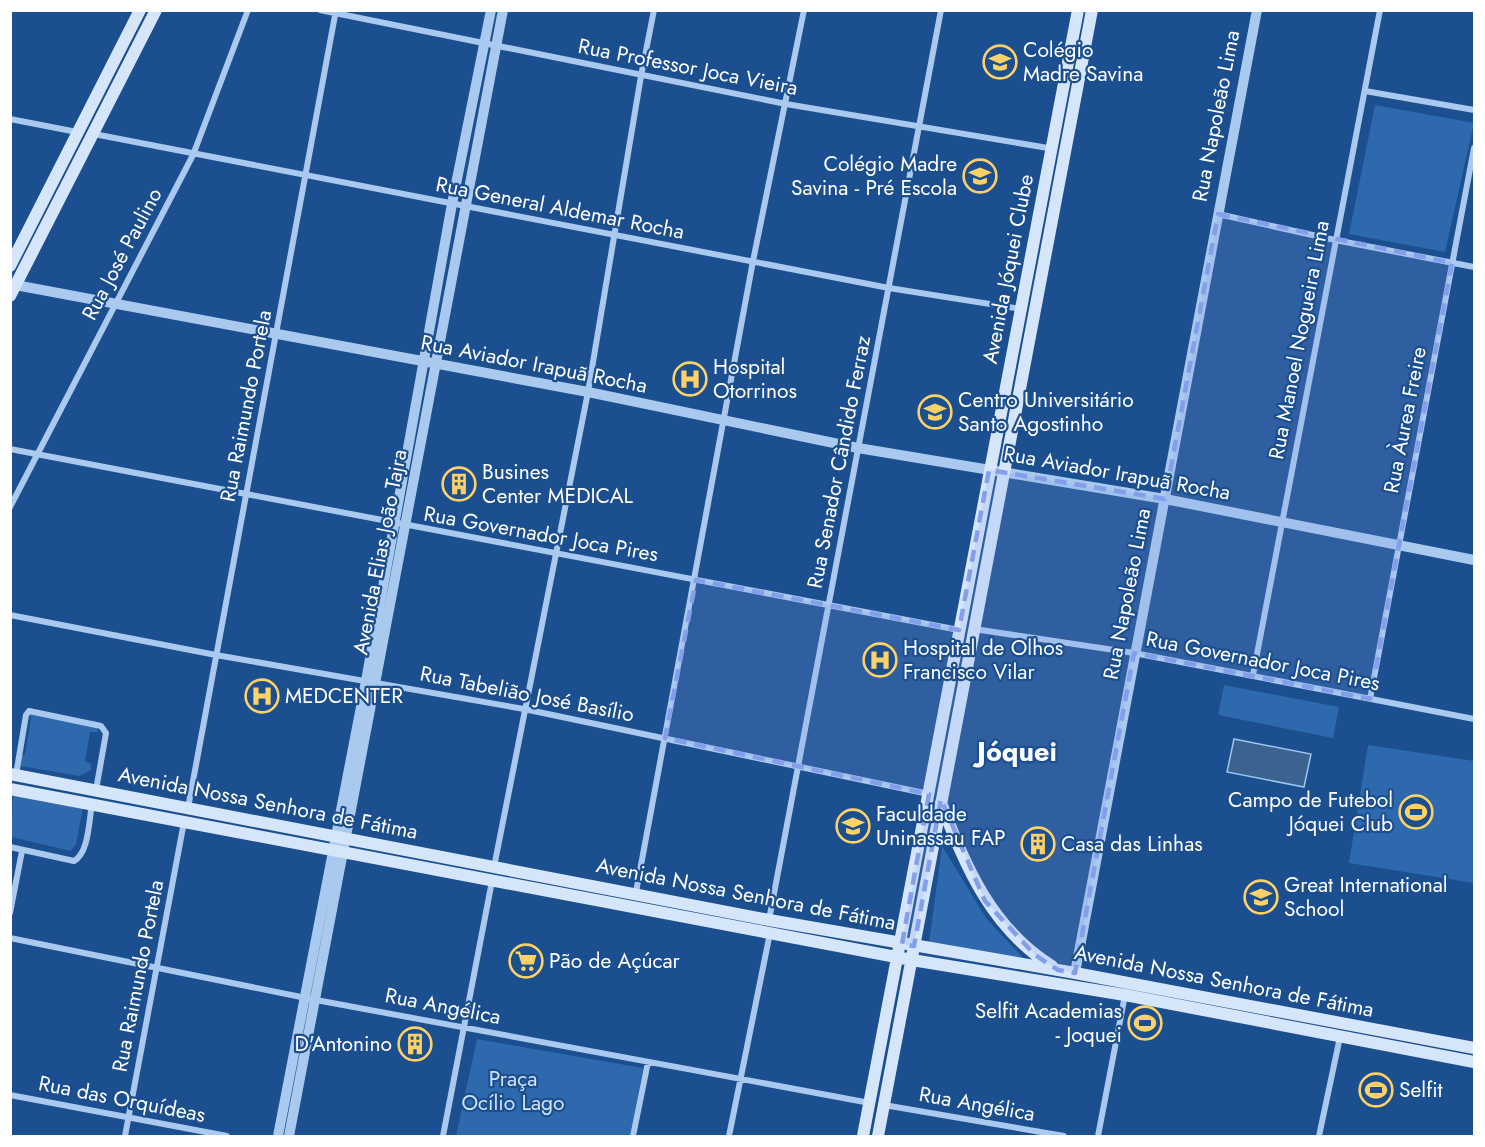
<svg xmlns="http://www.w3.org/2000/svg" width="1485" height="1147" viewBox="0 0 1485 1147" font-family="Jost,sans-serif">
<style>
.green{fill:#2e69ad}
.water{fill:#3c6290;stroke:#9cc4f0;stroke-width:1.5}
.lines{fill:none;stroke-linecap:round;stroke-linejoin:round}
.minor{stroke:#a9c9ee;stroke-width:6}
.tertiary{stroke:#a9c9ee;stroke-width:10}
.secondary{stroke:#d6e6fa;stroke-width:12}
.marked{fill:#839eea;fill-opacity:0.2;stroke:#839eea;stroke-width:4.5;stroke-dasharray:12 8;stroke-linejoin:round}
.labels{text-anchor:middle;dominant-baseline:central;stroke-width:4.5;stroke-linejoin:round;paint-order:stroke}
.poi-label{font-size:21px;fill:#fff;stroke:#1b4f8f;text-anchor:start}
.street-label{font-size:21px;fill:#fff;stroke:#1b4f8f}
.park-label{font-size:21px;fill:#cfe3fa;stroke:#1b4f8f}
.district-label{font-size:27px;font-weight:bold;fill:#fff;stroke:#1b4f8f}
</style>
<rect width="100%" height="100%" fill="#1b4f8f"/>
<path class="green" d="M1375,105L1474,123L1445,252L1349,234Z
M1224,685L1339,707L1333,738L1218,715Z
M38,709L42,717L86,724L95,720L98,732H90L85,761L91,764V770L79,776L21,766L19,755H25L31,718L29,714Z
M1368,745L1474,761V883L1349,863Z
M13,795L83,807L76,844L71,851L11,837Z
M942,846L986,918L1024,959L929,943Z
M477,1039L643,1068L630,1136H456Z"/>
<path class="water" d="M1234,739L1311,754L1304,787L1227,772Z"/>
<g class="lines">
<path class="minor" d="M320,10L786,104L1054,149
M1365,91L1474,110
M10,119L77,132
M94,134L889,288L1021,309
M1218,214L1335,240L1474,267
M10,449L959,630
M10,507L193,155L248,10
M10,615L216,655L524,709L929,794
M974,629L1134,653L1474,719
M1253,675L1380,10
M1370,699L1474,148
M16,775L26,715L29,711L101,726L106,733L96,790
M188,808L336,10
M10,847L74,861C89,853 89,820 92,804
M494,867L588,392L641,76L654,10
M636,892L753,261L804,10
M10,913L22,851
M769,920L941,10
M10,938L316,1000L870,1103
M10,1095L227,1136
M884,1105L1064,1136
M125,1136L184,822
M443,1136L492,881
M633,1136L648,1062
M729,1136L770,933
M1098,1136L1125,995
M1319,1136L1340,1037"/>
<path class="tertiary" d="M10,284L588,392L858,448L1165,499L1474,560
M1075,973L1257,10
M278,1136L366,681L452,204L491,10
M289,1136L503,10"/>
<path class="secondary" d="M10,266L140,10
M10,296L156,10
M10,774L769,920L1075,973L1474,1048
M10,789L912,960L1125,995L1474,1062
M941,803C966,867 991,928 1052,966
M863,1136L1078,10
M878,1136L1092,10"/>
</g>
<path class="marked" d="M1218,214L1452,263L1370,699L1134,653L1075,973L1058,970L1035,955L985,901L941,799L914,946L902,944L929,794L665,738L696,580L959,630L989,470L1165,499Z"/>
<defs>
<g id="school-ring" transform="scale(1.725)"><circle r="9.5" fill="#1b4f8f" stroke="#ffd166" stroke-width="1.5"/><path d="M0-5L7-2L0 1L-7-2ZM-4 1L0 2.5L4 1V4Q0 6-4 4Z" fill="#ffd166"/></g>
<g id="hospital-ring" transform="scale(1.725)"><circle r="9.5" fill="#1b4f8f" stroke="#ffd166" stroke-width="1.5"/><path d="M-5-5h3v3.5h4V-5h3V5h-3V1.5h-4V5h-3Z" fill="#ffd166"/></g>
<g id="university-ring" transform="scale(1.725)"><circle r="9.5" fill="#1b4f8f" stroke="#ffd166" stroke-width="1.5"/><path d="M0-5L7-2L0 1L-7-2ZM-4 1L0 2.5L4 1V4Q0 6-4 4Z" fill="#ffd166"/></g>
<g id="building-ring" transform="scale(1.725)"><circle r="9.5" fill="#1b4f8f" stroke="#ffd166" stroke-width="1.5"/><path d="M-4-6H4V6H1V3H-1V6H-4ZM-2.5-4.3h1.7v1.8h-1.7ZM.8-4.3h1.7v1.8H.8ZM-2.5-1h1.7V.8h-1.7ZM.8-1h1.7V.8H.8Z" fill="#ffd166"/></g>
<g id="stadium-ring" transform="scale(1.725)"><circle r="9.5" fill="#1b4f8f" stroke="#ffd166" stroke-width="1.5"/><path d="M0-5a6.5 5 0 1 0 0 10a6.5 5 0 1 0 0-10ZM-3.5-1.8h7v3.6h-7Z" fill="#ffd166"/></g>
<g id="supermarket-ring" transform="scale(1.725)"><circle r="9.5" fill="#1b4f8f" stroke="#ffd166" stroke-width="1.5"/><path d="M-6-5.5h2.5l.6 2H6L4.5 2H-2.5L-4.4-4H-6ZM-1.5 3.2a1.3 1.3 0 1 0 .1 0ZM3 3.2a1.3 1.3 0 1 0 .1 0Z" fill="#ffd166"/></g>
</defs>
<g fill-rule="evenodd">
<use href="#school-ring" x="1000" y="62"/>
<use href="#school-ring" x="980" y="176"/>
<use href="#hospital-ring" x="690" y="379"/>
<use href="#university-ring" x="935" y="412"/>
<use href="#building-ring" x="459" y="484"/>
<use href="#hospital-ring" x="880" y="660"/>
<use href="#hospital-ring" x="262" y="696"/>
<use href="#stadium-ring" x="1416" y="812"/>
<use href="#university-ring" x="853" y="826"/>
<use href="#building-ring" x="1038" y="844"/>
<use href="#school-ring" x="1261" y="897"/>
<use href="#supermarket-ring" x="526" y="961"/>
<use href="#stadium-ring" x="1145" y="1023"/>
<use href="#building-ring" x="415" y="1044"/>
<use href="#stadium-ring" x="1376" y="1090"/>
</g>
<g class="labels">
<g class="poi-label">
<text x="1023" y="50">Colégio<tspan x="1023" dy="24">Madre Savina</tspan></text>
<text x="957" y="164" text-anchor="end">Colégio Madre<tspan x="957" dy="24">Savina - Pré Escola</tspan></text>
<text x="713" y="367">Hospital<tspan x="713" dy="24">Otorrinos</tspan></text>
<text x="958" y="400">Centro Universitário<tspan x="958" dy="24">Santo Agostinho</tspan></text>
<text x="482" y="472">Busines<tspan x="482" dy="24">Center MEDICAL</tspan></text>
<text x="903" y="648">Hospital de Olhos<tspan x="903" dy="24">Francisco Vilar</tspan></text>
<text x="285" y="696">MEDCENTER</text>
<text x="1393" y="800" text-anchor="end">Campo de Futebol<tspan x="1393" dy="24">Jóquei Club</tspan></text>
<text x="876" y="814">Faculdade<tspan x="876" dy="24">Uninassau FAP</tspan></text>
<text x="1061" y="844">Casa das Linhas</text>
<text x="1284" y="885">Great International<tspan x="1284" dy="24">School</tspan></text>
<text x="549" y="961">Pão de Açúcar</text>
<text x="1122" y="1011" text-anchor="end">Selfit Academias<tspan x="1122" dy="24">- Joquei</tspan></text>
<text x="392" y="1044" text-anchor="end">D'Antonino</text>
<text x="1399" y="1090">Selfit</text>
</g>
<g class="street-label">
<text transform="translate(688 67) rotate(11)">Rua Professor Joca Vieira</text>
<text transform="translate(1216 116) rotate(-79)">Rua Napoleão Lima</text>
<text transform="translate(560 208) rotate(11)">Rua General Aldemar Rocha</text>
<text transform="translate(122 254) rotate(-62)">Rua José Paulino</text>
<text transform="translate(1008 269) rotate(-79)">Avenida Jóquei Clube</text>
<text transform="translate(1299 340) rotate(-79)">Rua Manoel Nogueira Lima</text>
<text transform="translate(534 364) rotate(11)">Rua Aviador Irapuã Rocha</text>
<text transform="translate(246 406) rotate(-79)">Rua Raimundo Portela</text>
<text transform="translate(1405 420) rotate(-79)">Rua Àurea Freire</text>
<text transform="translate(839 462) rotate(-79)">Rua Senador Cândido Ferraz</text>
<text transform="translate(1117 473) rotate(10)">Rua Aviador Irapuã Rocha</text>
<text transform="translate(541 534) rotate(10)">Rua Governador Joca Pires</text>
<text transform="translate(380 552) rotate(-79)">Avenida Elias João Tajra</text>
<text transform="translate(1127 594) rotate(-79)">Rua Napoleão Lima</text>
<text transform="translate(1263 661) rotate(11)">Rua Governador Joca Pires</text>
<text transform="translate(527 694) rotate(11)">Rua Tabelião José Basílio</text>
<text transform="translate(268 803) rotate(11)">Avenida Nossa Senhora de Fátima</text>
<text transform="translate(746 894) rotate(11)">Avenida Nossa Senhora de Fátima</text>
<text transform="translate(138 976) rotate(-79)">Rua Raimundo Portela</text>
<text transform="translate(1224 981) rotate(11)">Avenida Nossa Senhora de Fátima</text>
<text transform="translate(443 1006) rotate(11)">Rua Angélica</text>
<text transform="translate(122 1099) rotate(11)">Rua das Orquídeas</text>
<text transform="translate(977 1104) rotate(10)">Rua Angélica</text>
</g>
<g class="park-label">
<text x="513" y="1079">Praça<tspan x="513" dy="24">Ocílio Lago</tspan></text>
</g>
<g class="district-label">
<text x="1017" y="751">Jóquei</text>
</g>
</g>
<rect width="1485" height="1147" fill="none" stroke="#ffffff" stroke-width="24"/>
</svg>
